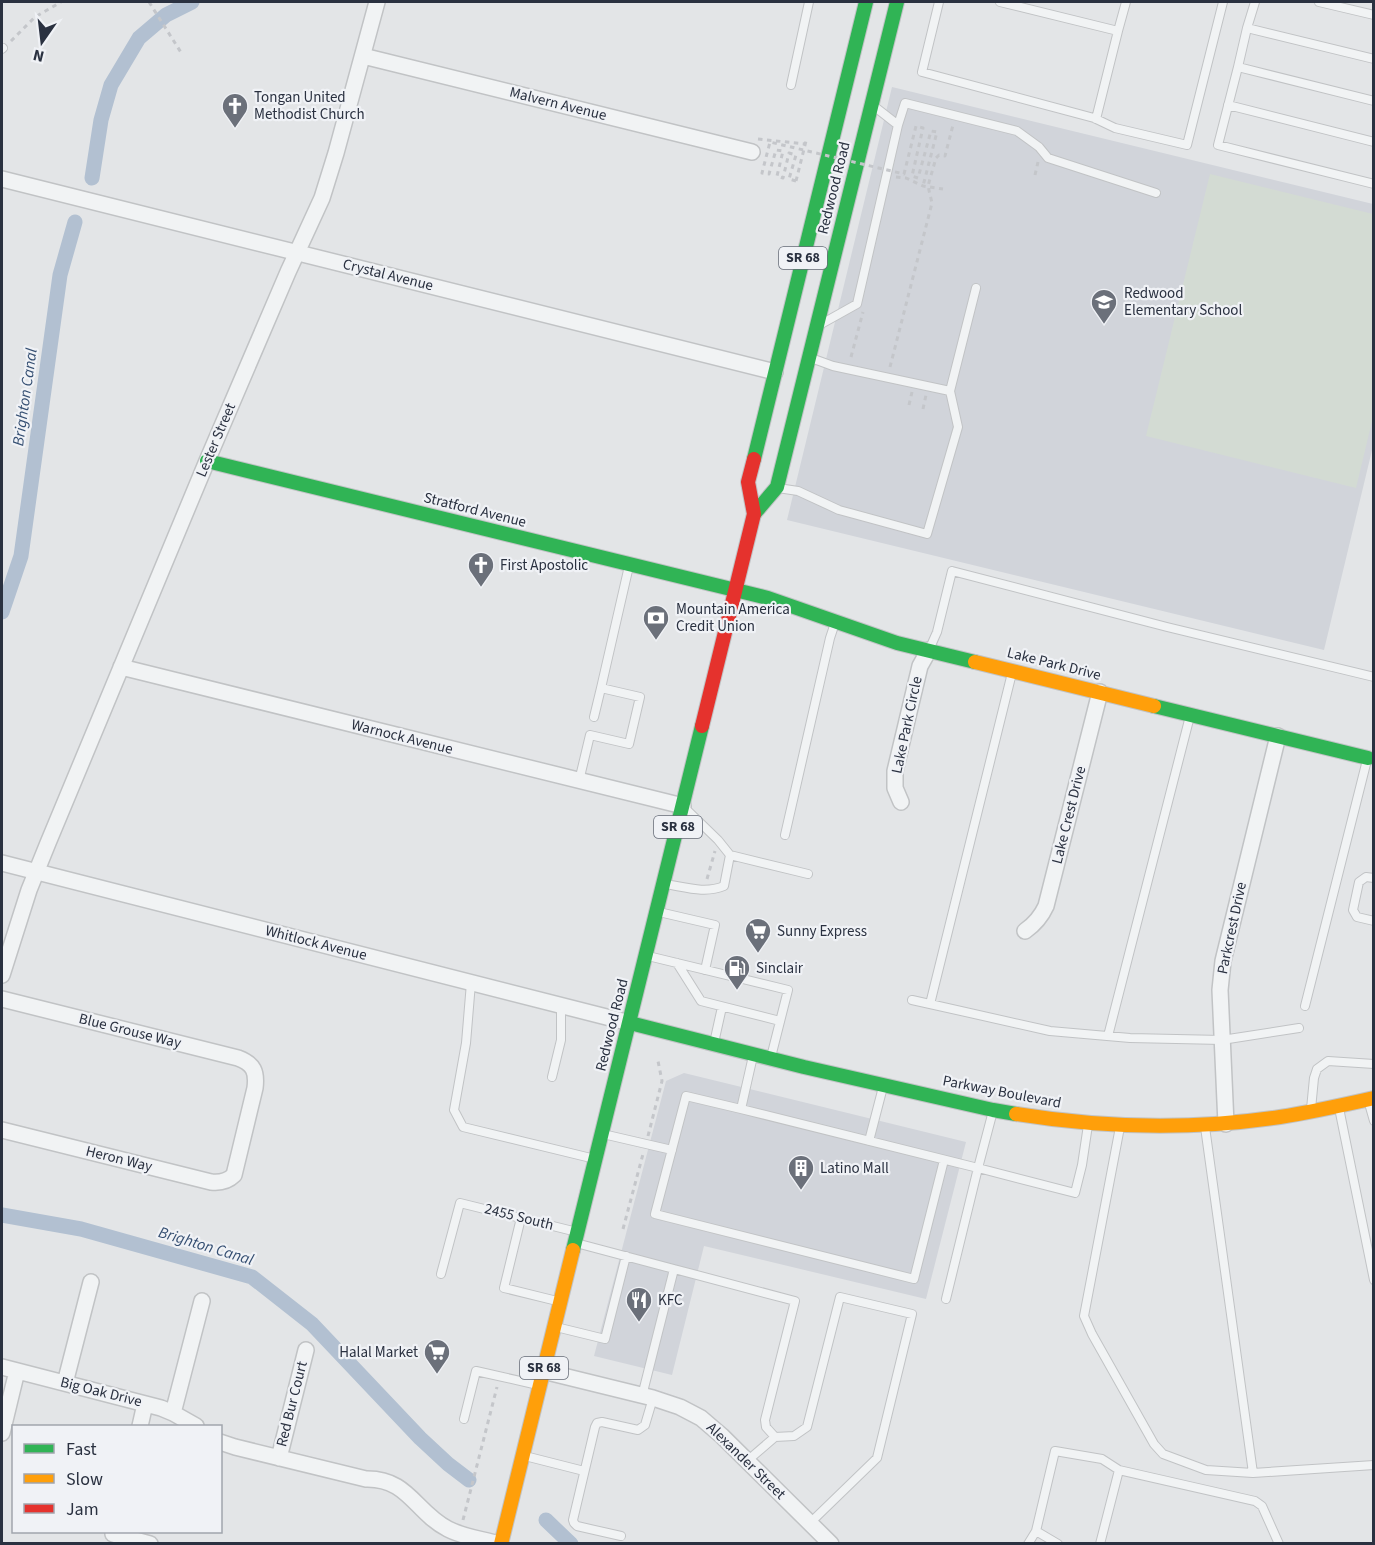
<svg xmlns="http://www.w3.org/2000/svg" width="1375" height="1545" viewBox="0 0 1375 1545" font-family="'Source Sans 3',sans-serif">
<style>
.built{fill:#d1d4da}
.pitch{fill:#d3dbd3}
.lines{fill:none;stroke-linecap:round;stroke-linejoin:round}
.canal{stroke:#b2c0d1;stroke-width:15}
.lane-casing{stroke:#c1c3c5;stroke-width:10}
.street-casing{stroke:#c1c3c5;stroke-width:18}
.fast-casing{stroke:#c1c3c5;stroke-width:16}
.slow-casing{stroke:#c1c3c5;stroke-width:16}
.jam-casing{stroke:#c1c3c5;stroke-width:16}
.path{stroke:#c4c6ca;stroke-width:3;stroke-dasharray:4.5 4.5;stroke-linecap:butt}
.lane{stroke:#f1f3f4;stroke-width:8}
.street{stroke:#f1f3f4;stroke-width:15}
.fast{stroke:#30b455;stroke-width:14}
.slow{stroke:#ff9f0a;stroke-width:14}
.jam{stroke:#e5322d;stroke-width:14}
.path-bridge{stroke:#c4c6ca;stroke-width:3;stroke-dasharray:4.5 4.5;stroke-linecap:butt}
.labels{text-anchor:middle;dominant-baseline:central;stroke-width:4.5;stroke-linejoin:round;paint-order:stroke}
.shield{fill:#f0f2f6;stroke:#656b77;stroke-width:1.5}
.shield-label{font-size:14px;font-weight:bold;fill:#2a3140}
.poi-label{font-size:15px;fill:#2a3140;stroke:#f0f2f6;text-anchor:start}
.street-label{font-size:15px;fill:#2a3140;stroke:#f0f2f6}
.water-label{font-size:16px;font-style:italic;fill:#354f72;stroke:#f0f2f6}
</style>
<rect width="100%" height="100%" fill="#e3e5e7"/>
<path class="built" d="M892,87L1373,204V446L1324,650L787,520Z
M684,1073L966,1142L926,1299L704,1246L672,1375L594,1356L666,1081Z"/>
<path class="pitch" d="M1210,174L1373,214V417L1356,488L1146,436Z"/>
<g class="lines">
<path class="canal" d="M92,178L101,120L111,85L139,38L166,15L192,2
M2,612L21,556L60,275L75,222
M2,1215L81,1229L252,1277L312,1324L420,1438L448,1464L469,1480
M546,1520L571,1544"/>
<g class="lane-casing">
<path id="lane" d="M939,2L922,72L1094,118L1115,128L1187,145L1223,2
M1000,2L1118,31L1126,2
M1255,2L1247,28L1374,59
M1319,2L1374,15
M1247,28L1238,67L1374,101
M2,49L3,48
M1238,67L1218,145L1374,184
M791,85L809,2
M1228,105L1374,142
M1096,119L1118,31
M898,125L905,103L1017,131L1039,147L1048,158L1156,193
M823,323L857,304L898,125L875,107
M950,391L976,288
M778,488L798,491L839,510L927,534L958,427L950,391L833,366L811,358
M929,650L937,632L952,571L1167,627L1374,677
M594,717L601,688
M579,781L590,735L629,744L640,697L601,688L629,566
M785,835L830,638L835,623
M730,855L808,874
M1374,878L1366,877L1359,882L1353,910L1357,917L1374,921
M665,884C685,887 705,894 724,886L730,855L718,840L686,809
M659,912L715,925L705,970
M648,956L788,990L771,1057
M677,963L701,1001L780,1021
M471,983L466,1043L454,1110L463,1127L595,1159
M912,1000L1050,1031L1130,1038L1222,1040L1299,1028
M930,1004L1012,673
M1305,1006L1367,760
M1108,1036L1190,716
M714,1043L722,1007
M753,1056L741,1109L978,1168L993,1111
M552,1077L561,1040V1005
M1368,1100L1374,1121
M1339,1108L1374,1280
M741,1109L686,1096L655,1214L914,1279L944,1160
M1311,1109L1314,1078L1317,1069L1328,1061L1374,1064
M1120,1127L1084,1316L1092,1334L1154,1444L1163,1454L1206,1470L1253,1473L1374,1465
M1205,1127L1253,1473
M603,1134L672,1150
M869,1141L883,1087
M521,1218L504,1288L557,1301
M576,1243L674,1269L642,1396
M674,1269L795,1301L765,1420L766,1427L775,1437
M441,1274L460,1203L577,1232
M946,1299L978,1168L1075,1193L1082,1165L1088,1125
M556,1327L605,1339L626,1256
M464,1419L476,1371L538,1385
M525,1456L584,1471
M747,1461L775,1437L794,1436L807,1427L840,1297L912,1314L877,1458L810,1523
M1036,1531L1058,1544
M621,1536L577,1526L574,1523L573,1520L595,1427L597,1423L602,1422L638,1430L645,1425L653,1398
M1028,1544L1036,1531L1055,1451L1102,1459L1119,1470
M1100,1544L1119,1470L1255,1501L1262,1506L1279,1544"/>
</g>
<g class="street-casing">
<path id="street" d="M363,56L752,152
M2,179L775,372
M121,667L683,806
M901,802L895,788V771L920,666L929,650
M2,863L630,1023
M1025,931C1035,924 1041,917 1046,906L1100,692
M2,975L29,890L48,843L207,461L288,272L322,198L336,153L377,2
M2,999L238,1058C254,1064 257,1072 255,1088L234,1175C228,1181 220,1183 211,1182L2,1130
M1226,1124L1220,990L1223,961L1278,736
M2,1367L161,1408L173,1413L196,1426
M543,1371L653,1398L680,1407L701,1418L722,1436L831,1544
M65,1383L91,1282
M173,1413L202,1301
M140,1426L145,1404
M2,1433L17,1371
M220,1442L235,1447L366,1479C408,1478 415,1512 448,1529C463,1537 482,1539 499,1544
M279,1458L306,1350
M113,1534L150,1544"/>
</g>
<g class="fast-casing">
<path id="fast" d="M754,459L866,2
M207,461L768,598L897,643L975,662
M754,514L777,487L897,2
M1154,706L1368,758
M630,1023L804,1067L993,1110L1016,1114
M573,1250L702,726"/>
</g>
<g class="slow-casing">
<path id="slow" d="M975,662L1154,706
M1016,1114C1103,1128 1193,1130 1280,1117C1312,1112 1343,1105 1374,1098
M501,1544L573,1250"/>
</g>
<g class="jam-casing">
<path id="jam" d="M702,726L754,514L748,482L754,459"/>
</g>
<path class="path" d="M149,2L182,54
M11,41L35,17L61,2
M758,139L805,144
M1035,175L1038,162
M896,177L906,178L923,186L943,189
M796,181L806,141
M851,357L863,312
M890,367L932,203L928,186L936,158L939,155L945,156L953,125
M909,405L912,392
M923,409L926,395
M707,879L715,851
M648,1136L662,1081L658,1061L656,1059
M623,1229L643,1154
M463,1520L497,1387"/>
<use href="#lane" class="lane"/>
<use href="#street" class="street"/>
<use href="#fast" class="fast"/>
<use href="#slow" class="slow"/>
<use href="#jam" class="jam"/>
<path class="path-bridge" d="M796,181L789,179L796,155L789,153L783,178L777,176L783,151L776,150L769,174L762,173L770,142L904,174L916,126L923,128L912,176L918,178L931,131L937,132L923,186"/>
</g>
<defs>
<g id="church-pin" transform="scale(1.35)"><path d="M0 17L-7.5 6A9.5 9.5 0 1 1 7.5 6Z" fill="#6b707a" stroke="#f0f2f6"/><path d="M-1.2-6h2.4v3.5h3.3v2.4h-3.3V6h-2.4V-.1h-3.3v-2.4h3.3Z" fill="#fff"/></g>
<g id="school-pin" transform="scale(1.35)"><path d="M0 17L-7.5 6A9.5 9.5 0 1 1 7.5 6Z" fill="#6b707a" stroke="#f0f2f6"/><path d="M0-5L7-2L0 1L-7-2ZM-4 1L0 2.5L4 1V4Q0 6-4 4Z" fill="#fff"/></g>
<g id="bank-pin" transform="scale(1.35)"><path d="M0 17L-7.5 6A9.5 9.5 0 1 1 7.5 6Z" fill="#6b707a" stroke="#f0f2f6"/><path d="M-6-4H6V4H-6ZM0-2.3a2.3 2.3 0 1 0 0 4.6a2.3 2.3 0 1 0 0-4.6Z" fill="#fff"/></g>
<g id="supermarket-pin" transform="scale(1.35)"><path d="M0 17L-7.5 6A9.5 9.5 0 1 1 7.5 6Z" fill="#6b707a" stroke="#f0f2f6"/><path d="M-6-5.5h2.5l.6 2H6L4.5 2H-2.5L-4.4-4H-6ZM-1.5 3.2a1.3 1.3 0 1 0 .1 0ZM3 3.2a1.3 1.3 0 1 0 .1 0Z" fill="#fff"/></g>
<g id="fuel-pin" transform="scale(1.35)"><path d="M0 17L-7.5 6A9.5 9.5 0 1 1 7.5 6Z" fill="#6b707a" stroke="#f0f2f6"/><path d="M-5.5-6h7V0h2V4h1.3V-2.5L3-4.5l.8-.8L6-3V5H2.5V1h-1V6h-7ZM-4.2-4.7v3.2H.2V-4.7Z" fill="#fff"/></g>
<g id="building-pin" transform="scale(1.35)"><path d="M0 17L-7.5 6A9.5 9.5 0 1 1 7.5 6Z" fill="#6b707a" stroke="#f0f2f6"/><path d="M-4-6H4V6H1V3H-1V6H-4ZM-2.5-4.3h1.7v1.8h-1.7ZM.8-4.3h1.7v1.8H.8ZM-2.5-1h1.7V.8h-1.7ZM.8-1h1.7V.8H.8Z" fill="#fff"/></g>
<g id="restaurant-pin" transform="scale(1.35)"><path d="M0 17L-7.5 6A9.5 9.5 0 1 1 7.5 6Z" fill="#6b707a" stroke="#f0f2f6"/><path d="M-5-6h1v4h1v-4h1v4h1v-4h1v5L-1.5 .5V6h-2V.5L-5-1ZM5-6V6H3V1.5H1.5Q1.5-4 5-6Z" fill="#fff"/></g>
</defs>
<g fill-rule="evenodd">
<use href="#church-pin" x="235" y="106"/>
<use href="#school-pin" x="1104" y="302"/>
<use href="#church-pin" x="481" y="565"/>
<use href="#bank-pin" x="656" y="618"/>
<use href="#supermarket-pin" x="758" y="931"/>
<use href="#fuel-pin" x="737" y="968"/>
<use href="#building-pin" x="801" y="1168"/>
<use href="#restaurant-pin" x="639" y="1300"/>
<use href="#supermarket-pin" x="437" y="1352"/>
</g>
<g class="labels">
<g class="shield">
<rect x="779" y="247" width="48" height="22" rx="4.5"/>
<rect x="654" y="816" width="48" height="22" rx="4.5"/>
<rect x="520" y="1357" width="48" height="22" rx="4.5"/>
</g>
<g class="shield-label">
<text x="803" y="258">SR 68</text>
<text x="678" y="827">SR 68</text>
<text x="544" y="1368">SR 68</text>
</g>
<g class="poi-label">
<text x="254" y="97">Tongan United<tspan x="254" dy="17">Methodist Church</tspan></text>
<text x="1124" y="293">Redwood<tspan x="1124" dy="17">Elementary School</tspan></text>
<text x="500" y="565">First Apostolic</text>
<text x="676" y="609">Mountain America<tspan x="676" dy="17">Credit Union</tspan></text>
<text x="777" y="931">Sunny Express</text>
<text x="756" y="968">Sinclair</text>
<text x="820" y="1168">Latino Mall</text>
<text x="658" y="1300">KFC</text>
<text x="418" y="1352" text-anchor="end">Halal Market</text>
</g>
<g class="street-label">
<text transform="translate(558 104) rotate(14)">Malvern Avenue</text>
<text transform="translate(834 188) rotate(-76)">Redwood Road</text>
<text transform="translate(388 275) rotate(14)">Crystal Avenue</text>
<text transform="translate(216 440) rotate(-67)">Lester Street</text>
<text transform="translate(475 510) rotate(14)">Stratford Avenue</text>
<text transform="translate(1054 664) rotate(14)">Lake Park Drive</text>
<text transform="translate(907 725) rotate(-78)">Lake Park Circle</text>
<text transform="translate(402 737) rotate(14)">Warnock Avenue</text>
<text transform="translate(1069 815) rotate(-76)">Lake Crest Drive</text>
<text transform="translate(1232 928) rotate(-78)">Parkcrest Drive</text>
<text transform="translate(316 943) rotate(14)">Whitlock Avenue</text>
<text transform="translate(612 1025) rotate(-76)">Redwood Road</text>
<text transform="translate(130 1031) rotate(14)">Blue Grouse Way</text>
<text transform="translate(1002 1092) rotate(11)">Parkway Boulevard</text>
<text transform="translate(119 1159) rotate(14)">Heron Way</text>
<text transform="translate(519 1217) rotate(14)">2455 South</text>
<text transform="translate(101 1392) rotate(14)">Big Oak Drive</text>
<text transform="translate(292 1404) rotate(-76)">Red Bur Court</text>
<text transform="translate(746 1461) rotate(44)">Alexander Street</text>
</g>
<g class="water-label">
<text transform="translate(25 397) rotate(-82)">Brighton Canal</text>
<text transform="translate(206 1246) rotate(17)">Brighton Canal</text>
</g>
</g>
<rect width="1375" height="1545" fill="none" stroke="#2a3140" stroke-width="6"/>
<rect x="12" y="1425" width="210" height="108" fill="#f0f2f6" stroke="#a1a5ad" stroke-width="1.5"/>
<rect x="24" y="1444" width="30" height="9" fill="#30b455" stroke="#a1a5ad" stroke-width="1.5"/>
<text x="66" y="1455" font-size="18" fill="#2a3140">Fast</text>
<rect x="24" y="1474" width="30" height="9" fill="#ff9f0a" stroke="#a1a5ad" stroke-width="1.5"/>
<text x="66" y="1485" font-size="18" fill="#2a3140">Slow</text>
<rect x="24" y="1504" width="30" height="9" fill="#e5322d" stroke="#a1a5ad" stroke-width="1.5"/>
<text x="66" y="1515" font-size="18" fill="#2a3140">Jam</text>
<g transform="translate(42 42) rotate(194)" stroke="#f0f2f6" stroke-width="4.5" paint-order="stroke">
<path d="M0-4.5L10 22L0 15L-10 22Z" fill="#2a3140"/>
<text y="-9" font-size="16" font-weight="bold" text-anchor="middle" fill="#2a3140">N</text>
</g>
</svg>
